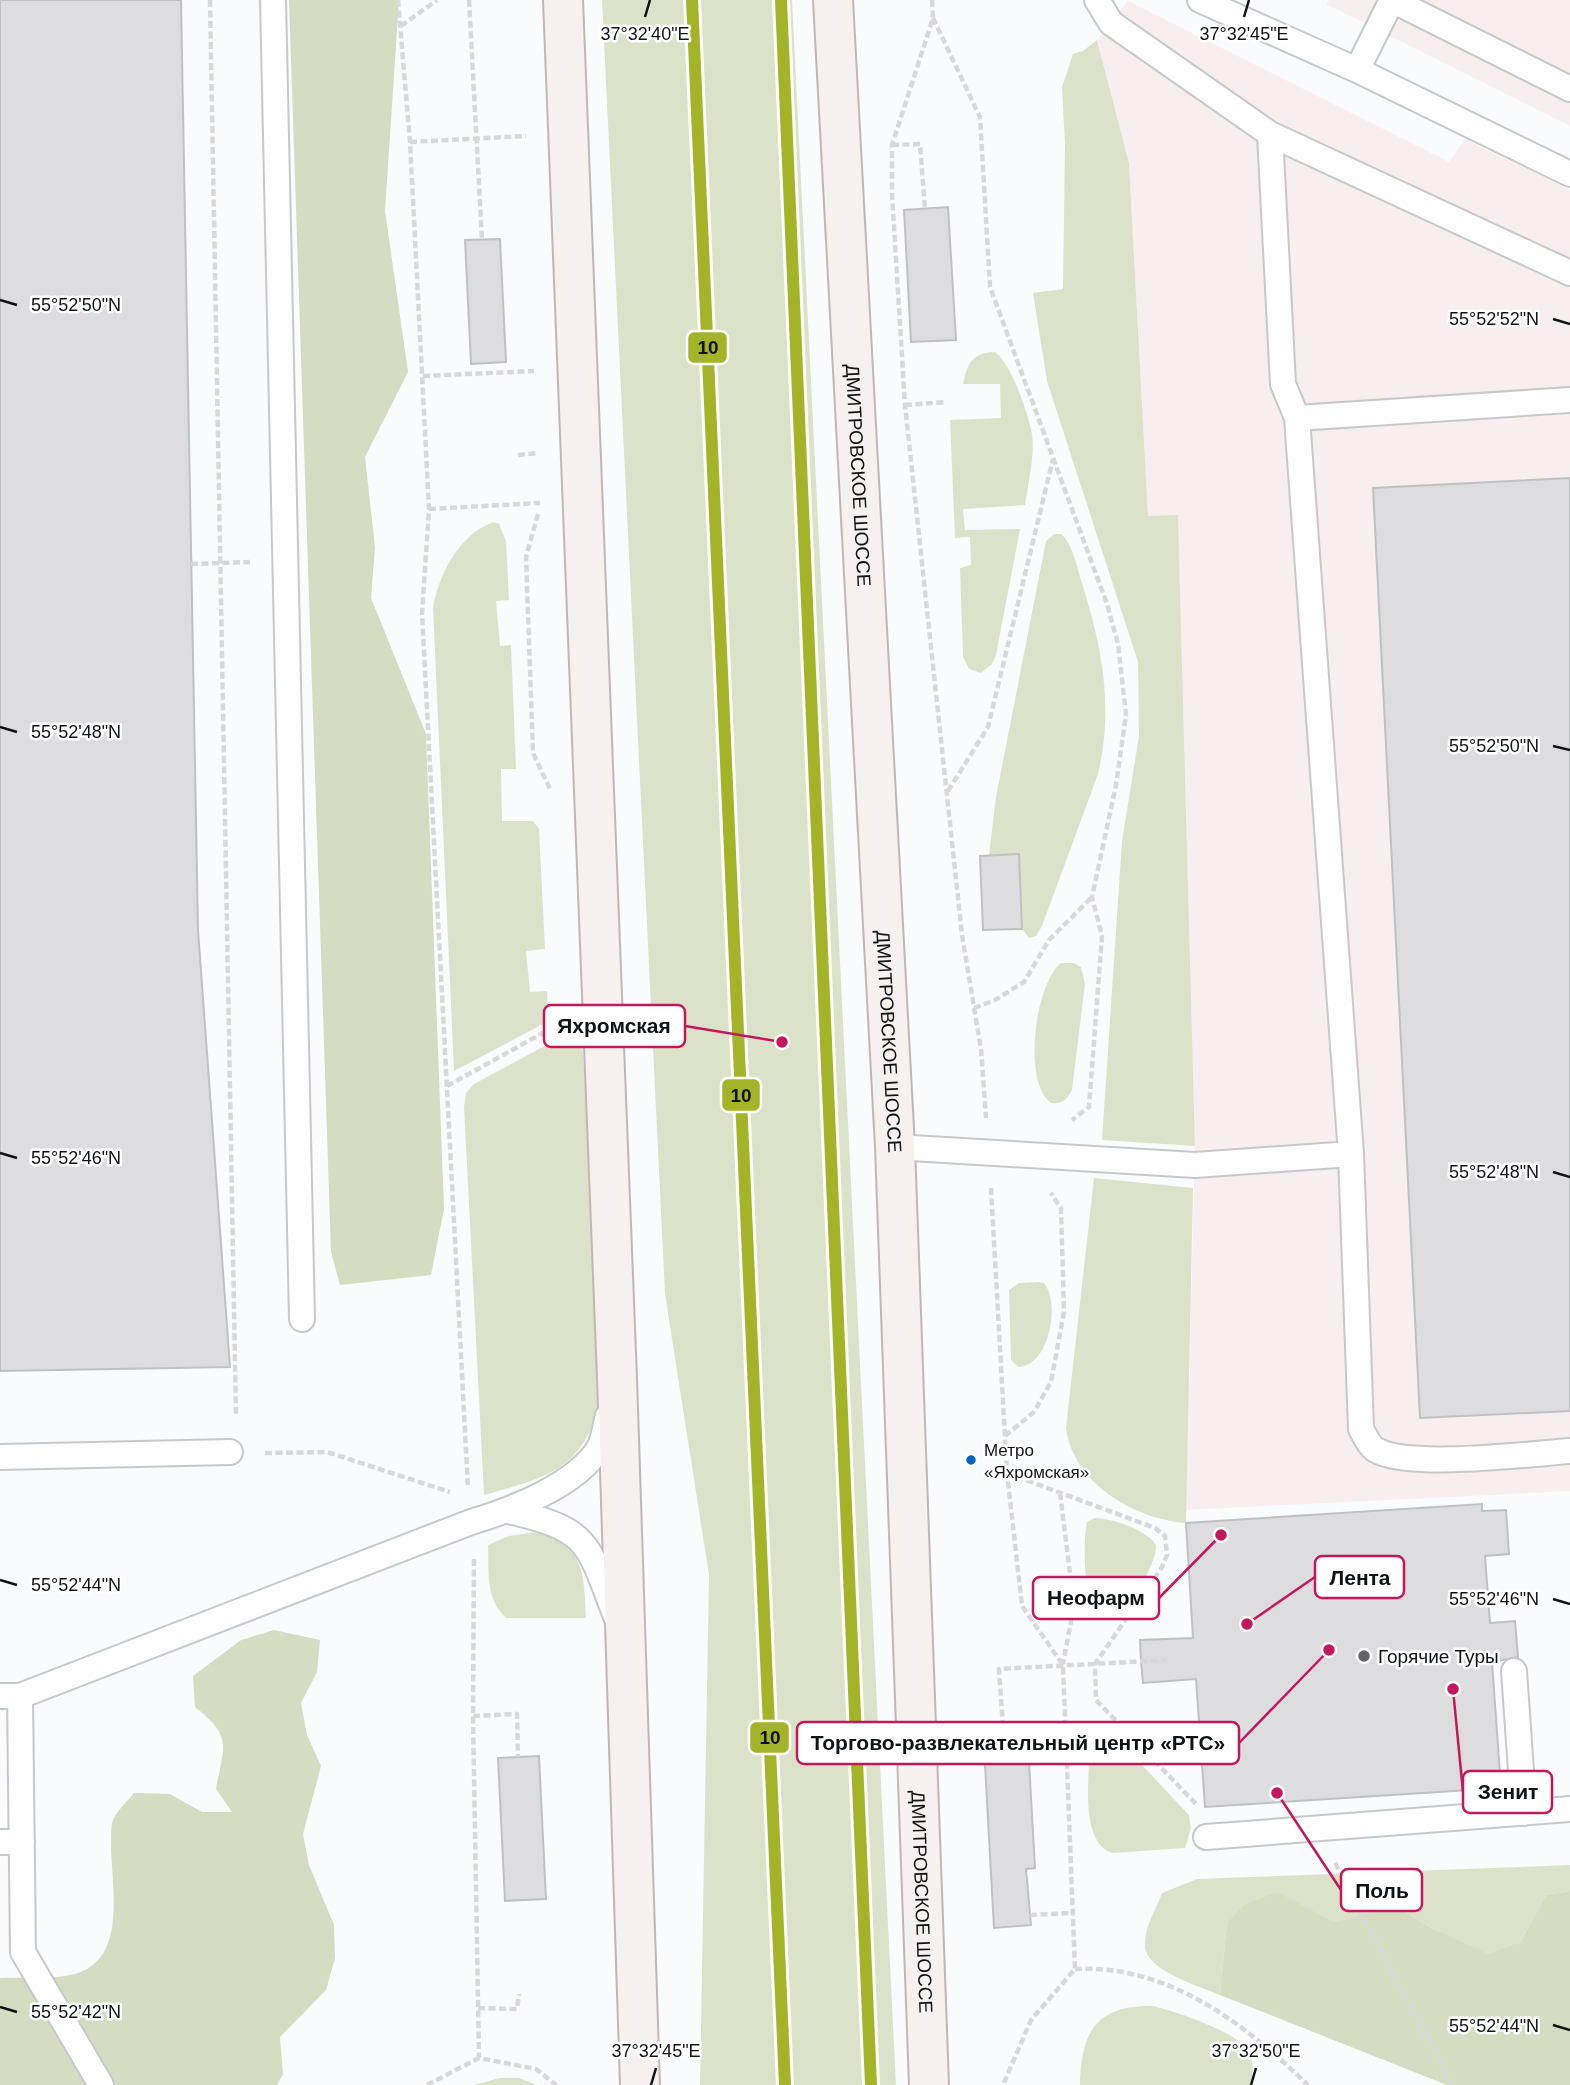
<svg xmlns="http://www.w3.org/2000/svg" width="1570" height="2085" viewBox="0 0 1570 2085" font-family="Helvetica,sans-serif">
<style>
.commercial{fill:#f7eef0}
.green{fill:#dce2ca}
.forest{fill:#d5dcc2}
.building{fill:#dddddf;stroke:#bfc0c2;stroke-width:2}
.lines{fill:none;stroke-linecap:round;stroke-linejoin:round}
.lane-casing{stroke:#c6c8ca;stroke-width:28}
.primary-casing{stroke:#bfb7b4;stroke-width:42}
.path{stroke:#d8d8d8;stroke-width:4.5;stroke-dasharray:7 3.5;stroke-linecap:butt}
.lane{stroke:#fefeff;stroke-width:24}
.primary{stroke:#f6f0ee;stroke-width:38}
.metro-1-casing{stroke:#fff;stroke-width:18}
.metro-1{stroke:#a4b428;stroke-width:12}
.ticks{fill:none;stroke:#101214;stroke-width:2.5}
.bus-dot{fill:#0065bd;stroke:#fff;stroke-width:2.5}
.poi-dot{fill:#626466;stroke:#fff;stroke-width:2.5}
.labels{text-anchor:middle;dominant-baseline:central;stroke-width:5;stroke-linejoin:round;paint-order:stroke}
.bus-label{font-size:17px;fill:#101214;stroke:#fff;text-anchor:start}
.street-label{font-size:19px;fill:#101214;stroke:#fff}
.poi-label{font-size:19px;fill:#101214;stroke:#fff;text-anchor:start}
.ticks-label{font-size:18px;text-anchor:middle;fill:#101214;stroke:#fff;stroke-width:5;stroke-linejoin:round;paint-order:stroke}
.leader{fill:none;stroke:#c2185b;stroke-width:2.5}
.callout-dot{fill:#c2185b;stroke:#fff;stroke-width:2.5}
.callout{fill:#fff;stroke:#c2185b;stroke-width:2.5}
.callout-label{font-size:21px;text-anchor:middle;font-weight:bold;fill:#101214}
.line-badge{stroke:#fff;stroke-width:2.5}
.pale-badge-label{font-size:19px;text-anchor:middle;font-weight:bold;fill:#111}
</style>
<rect width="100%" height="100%" fill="#fafbfd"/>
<path class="commercial" d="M1329,0H1570V126L1326,4Z
M1128,1L1449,162L1465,139L1570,190V1491L1186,1510L1195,1146L1178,515L1148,516L1129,163L1097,40Z"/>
<path class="green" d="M602,0H792L896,2085H700L709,1575L665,1294Z
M1097,40L1129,163L1148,516L1178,515L1195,1146L1102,1140L1122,841L1139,736L1138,662L1047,381L1033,293L1063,289L1065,144L1062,87L1073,54L1083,51Z
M994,352C1010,359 1029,416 1032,434C1035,456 1028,483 1025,505L963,509L965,530L1020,529L996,655L992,664L981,673L969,669L963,657L960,568L971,565L970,537L955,538L950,420L1001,418L1000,384H963C967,364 972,353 994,352Z
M493,522L499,524L506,541L509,600L496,601L500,646L511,645L516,769H501L502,821H533L539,829L545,949L526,951L530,992L547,991L548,1012L545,1023L454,1071L433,608C439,574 458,536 493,522Z
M1054,534H1061C1073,544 1077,568 1082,583C1102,647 1114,707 1098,774L1042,926L1036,936L1029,938L1022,929L1019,854L989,855L996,797L1046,541Z
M1061,963H1074L1081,967L1085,984L1072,1090C1067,1099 1063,1104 1051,1103C1022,1082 1035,984 1061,963Z
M582,1038L604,1381C589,1464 562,1474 484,1495L464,1107L466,1093L474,1084L550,1043Z
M1094,1178L1193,1188L1186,1523C1134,1519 1073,1483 1066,1428Z
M1039,1282L1044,1283C1061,1303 1049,1367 1018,1367L1011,1360L1009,1290L1019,1283Z
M1095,1518C1112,1518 1147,1530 1156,1545C1157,1563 1130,1610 1112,1615C1105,1613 1096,1611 1092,1605C1084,1593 1083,1536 1087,1522Z
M536,1532C585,1546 584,1573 586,1618H506C485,1598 489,1573 488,1545L509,1536Z
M1100,1727L1109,1730L1189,1815L1191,1828L1185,1848L1112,1853C1078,1841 1090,1772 1090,1742L1093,1731Z
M1570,1865V1891L1546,1895L1520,1942L1488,1955L1430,1927L1394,1905L1335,1922L1277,1893L1227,1923L1220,1995C1201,1987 1145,1970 1145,1946C1144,1927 1156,1910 1162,1893L1197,1879Z
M1152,2006C1173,2010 1240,2033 1250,2052C1254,2062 1252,2075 1252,2085H1080C1081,2032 1096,2005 1152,2006Z
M500,2078H519L537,2085H474Z"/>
<path class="forest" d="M289,0H399L385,211L408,372L365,457L375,547L371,598L426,734L444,1209L431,1275L340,1285L331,1252Z
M274,1630L320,1640L317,1672L301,1703L307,1735L321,1766L303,1834L309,1865L334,1925L335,1958L326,1990L280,2037L283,2074L277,2085H0V1978C23,1977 48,1980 70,1975C137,1962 105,1869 112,1823C114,1813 128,1801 134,1793L170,1794L202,1812H232L216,1789C224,1745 233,1737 195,1707L193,1676L241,1640Z
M1570,1891V2085H1447L1220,1995L1227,1923L1244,1905L1277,1892L1335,1922L1394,1905L1430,1927L1488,1954L1520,1942L1546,1895Z"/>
<path class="building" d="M0,0H181L198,930L230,1367L0,1371Z
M948,207L956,340L911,342L904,210Z
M500,239L506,362L471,364L465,240Z
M1570,478V1411L1420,1418L1373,488Z
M1019,854L1022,929L983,930L980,856Z
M1482,1504V1511L1506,1510L1509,1554L1485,1556L1490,1623L1515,1621L1518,1657L1492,1662L1501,1788L1205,1807L1196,1679L1143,1683L1141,1662L1140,1640L1193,1638L1186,1523Z
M1027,1726L1035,1868L1026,1869L1031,1925L994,1928L983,1728Z
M539,1756L546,1899L505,1901L498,1758Z"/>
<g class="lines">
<g class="lane-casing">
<path id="lane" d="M273,0L302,1319
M1097,0L1111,23L1270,134L1570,273
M1200,0L1357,70L1570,174
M1392,0L1570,89
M1357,70L1392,0
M1270,134L1283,384L1297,418L1351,1154L1361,1429C1365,1436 1370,1447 1376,1450C1409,1469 1528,1454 1570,1451
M1297,418L1570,400
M895,1147L1195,1165L1351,1154
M0,1457L230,1452
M508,1511C592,1530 587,1543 617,1619
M1514,1671L1524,1813
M0,1696H20L471,1522C511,1510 577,1485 599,1448C604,1439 605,1426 608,1416
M20,1696L23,1952L101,2085
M1206,1837L1570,1809
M0,1842H22"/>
</g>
<g class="primary-casing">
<g id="primary">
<path d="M563,0L617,1378L640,2085"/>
<path id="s1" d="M833,0L895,1147L929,2085"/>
</g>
</g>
<path class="path" d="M210,0L236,1417
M398,0L410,142L429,509L422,614L468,1488
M469,0L482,240
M932,0L933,18L892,145V194L905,405L962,935L981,1049L986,1118
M933,18L980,117L990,287L1107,604L1118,644L1126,715L1116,785L1092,897L1102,936L1089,1107L1072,1120
M401,26L437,0
M410,142L526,136
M892,145L920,144L925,209
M423,376L534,371
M905,405L946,402
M518,455L538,453
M429,509L540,503
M538,514L526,557L533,753L550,789
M191,564L250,562
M948,791L988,727L1053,459
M974,1008L995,1000L1024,982L1049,940L1091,898
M447,1086L561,1023
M991,1188L1007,1473L1022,1606L1063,1665L1075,1969L1031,2020L1003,2085
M1005,1436L1034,1412L1051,1382L1064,1312L1061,1209L1051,1193
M265,1453L327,1452L450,1492
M1007,1473L1155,1528L1165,1536L1167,1555L1162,1567L1095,1664L1096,1700L1196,1804
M1060,1493L1074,1605L1063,1664
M474,1559L473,1716L479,2058
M473,1716L517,1714L518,1757
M1003,1727L999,1669L1167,1660
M1335,1863L1452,2085
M1030,1915L1073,1913
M1075,1969C1168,1964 1245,2024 1308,2085
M478,2008L517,2009L519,1994
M427,2085L479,2058L536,2069L556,2085"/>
<use href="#lane" class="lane"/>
<use href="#primary" class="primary"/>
<g class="metro-1-casing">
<path id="metro-1" d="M692,0L785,2085
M781,0L871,2085"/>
</g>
<use href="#metro-1" class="metro-1"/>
</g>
<path class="ticks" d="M645,17L650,0M1244,17L1249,0M0,300L17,305M1553,319L1570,324M0,727L17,732M1553,746L1570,750M0,1153L17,1158M1553,1172L1570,1177M0,1580L17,1585M1553,1599L1570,1604M0,2007L17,2012M1553,2025L1570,2030M651,2085L656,2068M1251,2085L1256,2068"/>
<circle class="bus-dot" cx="971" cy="1460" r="6"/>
<circle class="poi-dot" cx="1364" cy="1656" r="7"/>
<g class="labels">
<g class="bus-label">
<text x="984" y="1450">Метро<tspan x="984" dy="22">«Яхромская»</tspan></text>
</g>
<g class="street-label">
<text stroke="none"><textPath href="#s1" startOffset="476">ДМИТРОВСКОЕ ШОССЕ</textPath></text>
<text stroke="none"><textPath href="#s1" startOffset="1043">ДМИТРОВСКОЕ ШОССЕ</textPath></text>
<text stroke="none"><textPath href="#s1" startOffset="1904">ДМИТРОВСКОЕ ШОССЕ</textPath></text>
</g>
<g class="poi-label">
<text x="1378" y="1656">Горячие Туры</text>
</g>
</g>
<g class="ticks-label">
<text x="645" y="40">37°32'40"E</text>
<text x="1244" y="40">37°32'45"E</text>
<text x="76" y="311">55°52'50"N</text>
<text x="1494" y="325">55°52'52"N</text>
<text x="76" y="738">55°52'48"N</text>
<text x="1494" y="752">55°52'50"N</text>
<text x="76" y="1164">55°52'46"N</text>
<text x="1494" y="1178">55°52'48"N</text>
<text x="76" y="1591">55°52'44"N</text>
<text x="1494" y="1605">55°52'46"N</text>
<text x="76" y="2018">55°52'42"N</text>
<text x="1494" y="2032">55°52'44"N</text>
<text x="656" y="2057">37°32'45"E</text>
<text x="1256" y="2057">37°32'50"E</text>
</g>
<path class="leader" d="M782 1042L685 1026M1247 1624L1315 1577M1221 1535L1159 1598M1329 1650L1239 1743M1453 1689L1463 1792M1277 1793L1341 1890"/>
<g class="callout-dot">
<circle cx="782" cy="1042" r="7"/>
<circle cx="1247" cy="1624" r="7"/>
<circle cx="1221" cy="1535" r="7"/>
<circle cx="1329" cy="1650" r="7"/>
<circle cx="1453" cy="1689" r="7"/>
<circle cx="1277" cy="1793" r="7"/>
</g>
<g class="callout">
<rect x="544" y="1005" width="141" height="42" rx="7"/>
<rect x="1315" y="1556" width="89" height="42" rx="7"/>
<rect x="1033" y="1577" width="126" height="42" rx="7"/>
<rect x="797" y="1722" width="442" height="42" rx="7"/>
<rect x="1463" y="1771" width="89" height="42" rx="7"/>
<rect x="1341" y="1869" width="81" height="42" rx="7"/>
</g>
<g class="callout-label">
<text x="614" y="1033">Яхромская</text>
<text x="1360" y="1585">Лента</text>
<text x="1096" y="1605">Неофарм</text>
<text x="1018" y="1750">Торгово-развлекательный центр «РТС»</text>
<text x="1508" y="1799">Зенит</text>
<text x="1382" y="1898">Поль</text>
</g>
<g class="line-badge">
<rect x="687" y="331" width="41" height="33" rx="7" fill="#a4b428"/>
<rect x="721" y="1078" width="40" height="34" rx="7" fill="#a4b428"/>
<rect x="749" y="1721" width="41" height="33" rx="7" fill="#a4b428"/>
</g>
<g class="pale-badge-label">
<text x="708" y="354">10</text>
<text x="741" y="1102">10</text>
<text x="770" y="1744">10</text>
</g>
</svg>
